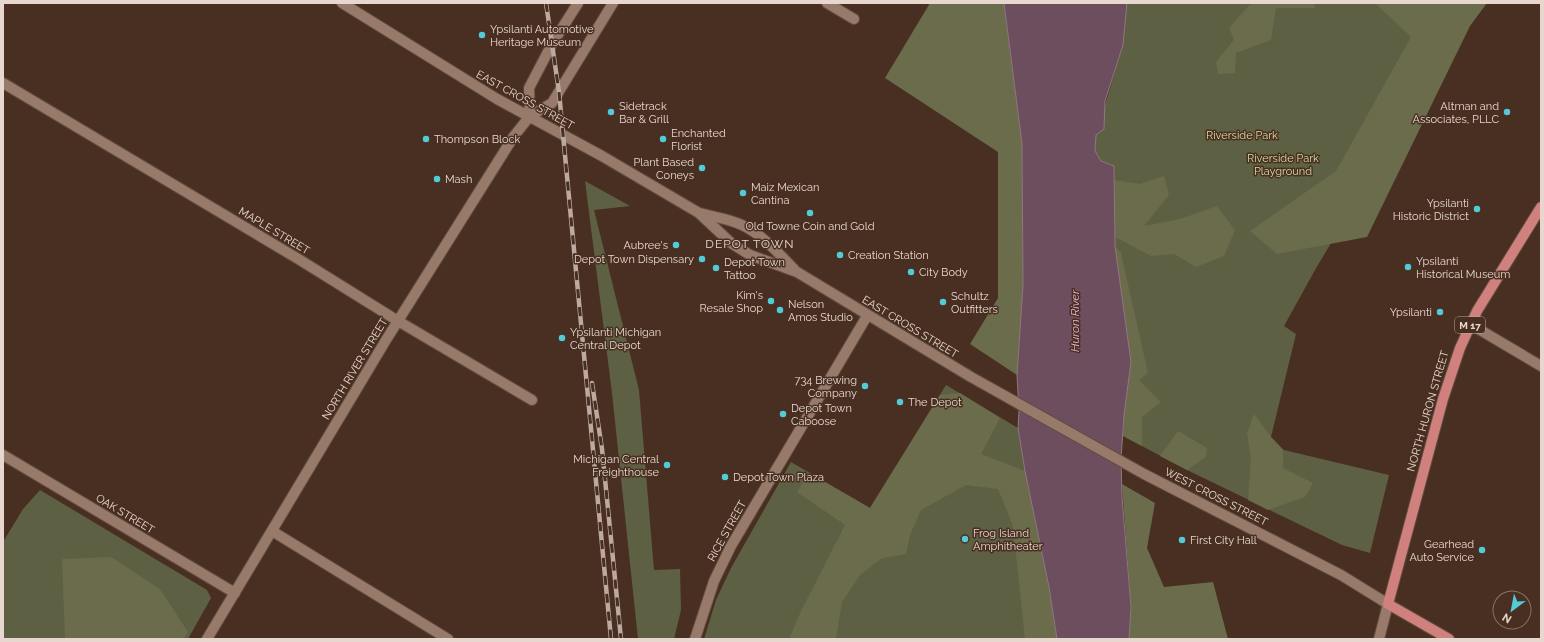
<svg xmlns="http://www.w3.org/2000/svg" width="1544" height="642" viewBox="0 0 1544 642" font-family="Raleway,sans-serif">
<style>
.green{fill:#5e6044}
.forest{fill:#6a6c4c}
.water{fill:#6d4e5e;stroke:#927780}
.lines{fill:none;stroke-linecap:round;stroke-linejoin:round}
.street-casing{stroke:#624c40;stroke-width:12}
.secondary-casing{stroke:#624c40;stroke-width:12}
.primary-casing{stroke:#624c40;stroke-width:12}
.street{stroke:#987a6a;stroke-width:10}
.secondary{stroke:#987a6a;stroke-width:10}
.primary{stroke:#d1817d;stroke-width:10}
.rail-casing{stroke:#bcaaa0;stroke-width:4.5}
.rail{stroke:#482f21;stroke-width:3;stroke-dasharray:9;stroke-linecap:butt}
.poi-dot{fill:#52cbd7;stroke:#482f21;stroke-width:1.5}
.labels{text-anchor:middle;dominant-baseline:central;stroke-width:3;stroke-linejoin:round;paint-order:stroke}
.shield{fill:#482f21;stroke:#b7a59a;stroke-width:1}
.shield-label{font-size:10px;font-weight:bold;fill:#e7d7ce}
.poi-label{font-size:11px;fill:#e7d7ce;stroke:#482f21;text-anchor:start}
.street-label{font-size:11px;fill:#e7d7ce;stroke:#482f21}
.park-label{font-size:11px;fill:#dadea3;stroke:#482f21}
.neighbourhood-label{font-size:12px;letter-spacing:1px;fill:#e7d7ce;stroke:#482f21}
.water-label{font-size:12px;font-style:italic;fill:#edb2cf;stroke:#482f21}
</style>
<rect width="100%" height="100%" fill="#482f21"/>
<path class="green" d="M1127,3H1474L1315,270L1284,326L1296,334L1271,437L1284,450L1389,475L1370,553L1342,545L1187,470L1123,436L1124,415L1115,246L1114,166L1101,161L1095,151L1096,135L1123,45Z
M585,181L630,206L594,210L639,390L654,570L680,569L681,610L674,639H638L612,393Z
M946,385L1018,428L1025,471L1057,639H704L716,600L731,568L791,462L870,508Z
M40,490L207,590L211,598L188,639H3V542L23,509Z"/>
<path class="forest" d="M930,3H1004L1022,144L1023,285L1017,375L970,344L998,298V152L885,78Z
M1251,3H1313L1316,8H1276L1271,40L1236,53L1235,73L1218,74L1216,62L1234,40L1229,28Z
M1375,3H1487L1470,26L1367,237L1277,254L1250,231L1336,171L1411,37Z
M1164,176L1169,195L1144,226L1180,219L1217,206L1235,230L1224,256L1196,267L1174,254L1151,256L1115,237L1114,180L1140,184Z
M1115,246L1121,253L1148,373L1139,380L1161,402L1142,417V446L1123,436L1124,415L1131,362Z
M960,393L1000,418L981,454L1025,471L1049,587L1057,639H1025L1013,526L998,489L966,485L921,510L910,535L906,554L882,558L860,575L842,602L836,639H789L801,611L845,525L797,492L809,473L870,508L940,395Z
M1254,414L1271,437L1283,450V468L1313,483L1305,497L1268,510L1248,500L1251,458L1247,433Z
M1178,431L1207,448L1206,457L1187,470L1160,456Z
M1122,484L1155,503L1147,548L1164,587L1213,582L1228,639H1129L1131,607Z
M111,557L160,589L188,632L183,639H65L62,559Z"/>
<path class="water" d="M1004,3H1127L1123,45L1105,101L1104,129L1096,135L1095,151L1101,161L1114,166L1115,246L1131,362L1124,415L1121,459L1122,497L1131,607L1129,639H1057L1049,587L1025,471L1018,428L1019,411L1017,375L1023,285L1022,144Z"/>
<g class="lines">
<g class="street-casing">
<path id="street" d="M827,3L854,19
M3,83L300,260L398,321L532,400
M1470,324L1541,366
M3,455L235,593
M272,531L448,639
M695,639L714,581L731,546L867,316"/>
</g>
<g class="secondary-casing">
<path id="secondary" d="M342,3L497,99L602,156L699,213L731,243L750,255L797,272L971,377L1144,474L1341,575L1388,604L1379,639
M530,116L529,88L552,44L578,3
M700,213C714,217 730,219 742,225C763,235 778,253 794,269
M207,639L386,340L514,136L530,116L552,103L613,3"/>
</g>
<g class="primary-casing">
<path id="primary" d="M1449,639L1388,604L1443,399L1460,348L1477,311L1541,207"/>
</g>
<use href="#street" class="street"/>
<use href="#secondary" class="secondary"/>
<use href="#primary" class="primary"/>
<g class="rail-casing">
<path id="rail" d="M546,3L559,92L611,639
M592,383L602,449L621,639"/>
</g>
<use href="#rail" class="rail"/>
</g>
<g class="poi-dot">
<circle cx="482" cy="35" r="4"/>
<circle cx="611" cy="112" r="4"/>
<circle cx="1507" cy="112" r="4"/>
<circle cx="426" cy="139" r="4"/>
<circle cx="663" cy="139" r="4"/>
<circle cx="702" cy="168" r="4"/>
<circle cx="437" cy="179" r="4"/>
<circle cx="743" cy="193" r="4"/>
<circle cx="1477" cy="209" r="4"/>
<circle cx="810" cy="213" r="4"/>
<circle cx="676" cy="245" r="4"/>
<circle cx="840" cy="255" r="4"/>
<circle cx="702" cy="259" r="4"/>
<circle cx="1408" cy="267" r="4"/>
<circle cx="716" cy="268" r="4"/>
<circle cx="911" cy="272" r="4"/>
<circle cx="771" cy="301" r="4"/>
<circle cx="943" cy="302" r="4"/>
<circle cx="780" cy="310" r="4"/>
<circle cx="1440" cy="312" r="4"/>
<circle cx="562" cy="338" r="4"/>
<circle cx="865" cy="386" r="4"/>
<circle cx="900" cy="402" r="4"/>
<circle cx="783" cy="414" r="4"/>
<circle cx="667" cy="465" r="4"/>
<circle cx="725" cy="477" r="4"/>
<circle cx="965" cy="539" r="4"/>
<circle cx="1182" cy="540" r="4"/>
<circle cx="1482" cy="550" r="4"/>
</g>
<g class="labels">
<rect class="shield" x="1455" y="317" width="30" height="16" rx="3"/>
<g class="shield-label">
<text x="1470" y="325">M 17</text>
</g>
<g class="poi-label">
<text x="490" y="29">Ypsilanti Automotive<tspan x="490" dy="13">Heritage Museum</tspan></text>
<text x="619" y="106">Sidetrack<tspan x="619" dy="13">Bar &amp; Grill</tspan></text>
<text x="1499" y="106" text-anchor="end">Altman and<tspan x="1499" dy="13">Associates, PLLC</tspan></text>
<text x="671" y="133">Enchanted<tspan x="671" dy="13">Florist</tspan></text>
<text x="434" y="139">Thompson Block</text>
<text x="694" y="162" text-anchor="end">Plant Based<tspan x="694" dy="13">Coneys</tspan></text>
<text x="445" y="179">Mash</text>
<text x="751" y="187">Maiz Mexican<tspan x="751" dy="13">Cantina</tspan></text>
<text x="1469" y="203" text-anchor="end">Ypsilanti<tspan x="1469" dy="13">Historic District</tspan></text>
<text x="810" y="226" text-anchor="middle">Old Towne Coin and Gold</text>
<text x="668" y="245" text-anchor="end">Aubree's</text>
<text x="848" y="255">Creation Station</text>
<text x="694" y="259" text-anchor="end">Depot Town Dispensary</text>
<text x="1416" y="261">Ypsilanti<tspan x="1416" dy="13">Historical Museum</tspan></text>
<text x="724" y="262">Depot Town<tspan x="724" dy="13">Tattoo</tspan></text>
<text x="919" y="272">City Body</text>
<text x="763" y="295" text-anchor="end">Kim's<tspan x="763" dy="13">Resale Shop</tspan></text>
<text x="951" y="296">Schultz<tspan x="951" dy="13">Outfitters</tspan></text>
<text x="788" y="304">Nelson<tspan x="788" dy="13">Amos Studio</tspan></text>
<text x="1432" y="312" text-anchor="end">Ypsilanti</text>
<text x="570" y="332">Ypsilanti Michigan<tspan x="570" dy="13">Central Depot</tspan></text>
<text x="857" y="380" text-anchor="end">734 Brewing<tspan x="857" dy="13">Company</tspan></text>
<text x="908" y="402">The Depot</text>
<text x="791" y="408">Depot Town<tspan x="791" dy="13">Caboose</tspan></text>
<text x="659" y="459" text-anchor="end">Michigan Central<tspan x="659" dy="13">Freighthouse</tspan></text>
<text x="733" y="477">Depot Town Plaza</text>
<text x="973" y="533">Frog Island<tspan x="973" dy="13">Amphitheater</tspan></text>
<text x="1190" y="540">First City Hall</text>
<text x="1474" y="544" text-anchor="end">Gearhead<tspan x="1474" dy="13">Auto Service</tspan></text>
</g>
<g class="street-label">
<text transform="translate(525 100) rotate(29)">EAST CROSS STREET</text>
<text transform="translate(274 231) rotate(31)">MAPLE STREET</text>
<text transform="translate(910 327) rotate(31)">EAST CROSS STREET</text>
<text transform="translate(355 369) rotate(-59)">NORTH RIVER STREET</text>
<text transform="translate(1428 411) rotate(-74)">NORTH HURON STREET</text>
<text transform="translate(1216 497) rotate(27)">WEST CROSS STREET</text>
<text transform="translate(125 514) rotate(31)">OAK STREET</text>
<text transform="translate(727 531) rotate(-61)">RICE STREET</text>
</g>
<g class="park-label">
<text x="1242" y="135">Riverside Park</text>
<text x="1283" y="158">Riverside Park<tspan x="1283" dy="13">Playground</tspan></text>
</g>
<g class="neighbourhood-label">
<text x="750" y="244">DEPOT TOWN</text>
</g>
<g class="water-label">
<text transform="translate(1075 321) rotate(-90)">Huron River</text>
</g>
</g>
<rect width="1544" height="642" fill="none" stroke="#e7d7ce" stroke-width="8"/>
<g transform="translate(1512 610) rotate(212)"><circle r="19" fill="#482f21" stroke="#887266"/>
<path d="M0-3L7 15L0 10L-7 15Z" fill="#52cbd7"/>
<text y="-6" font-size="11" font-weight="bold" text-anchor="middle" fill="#e7d7ce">N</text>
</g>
</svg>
